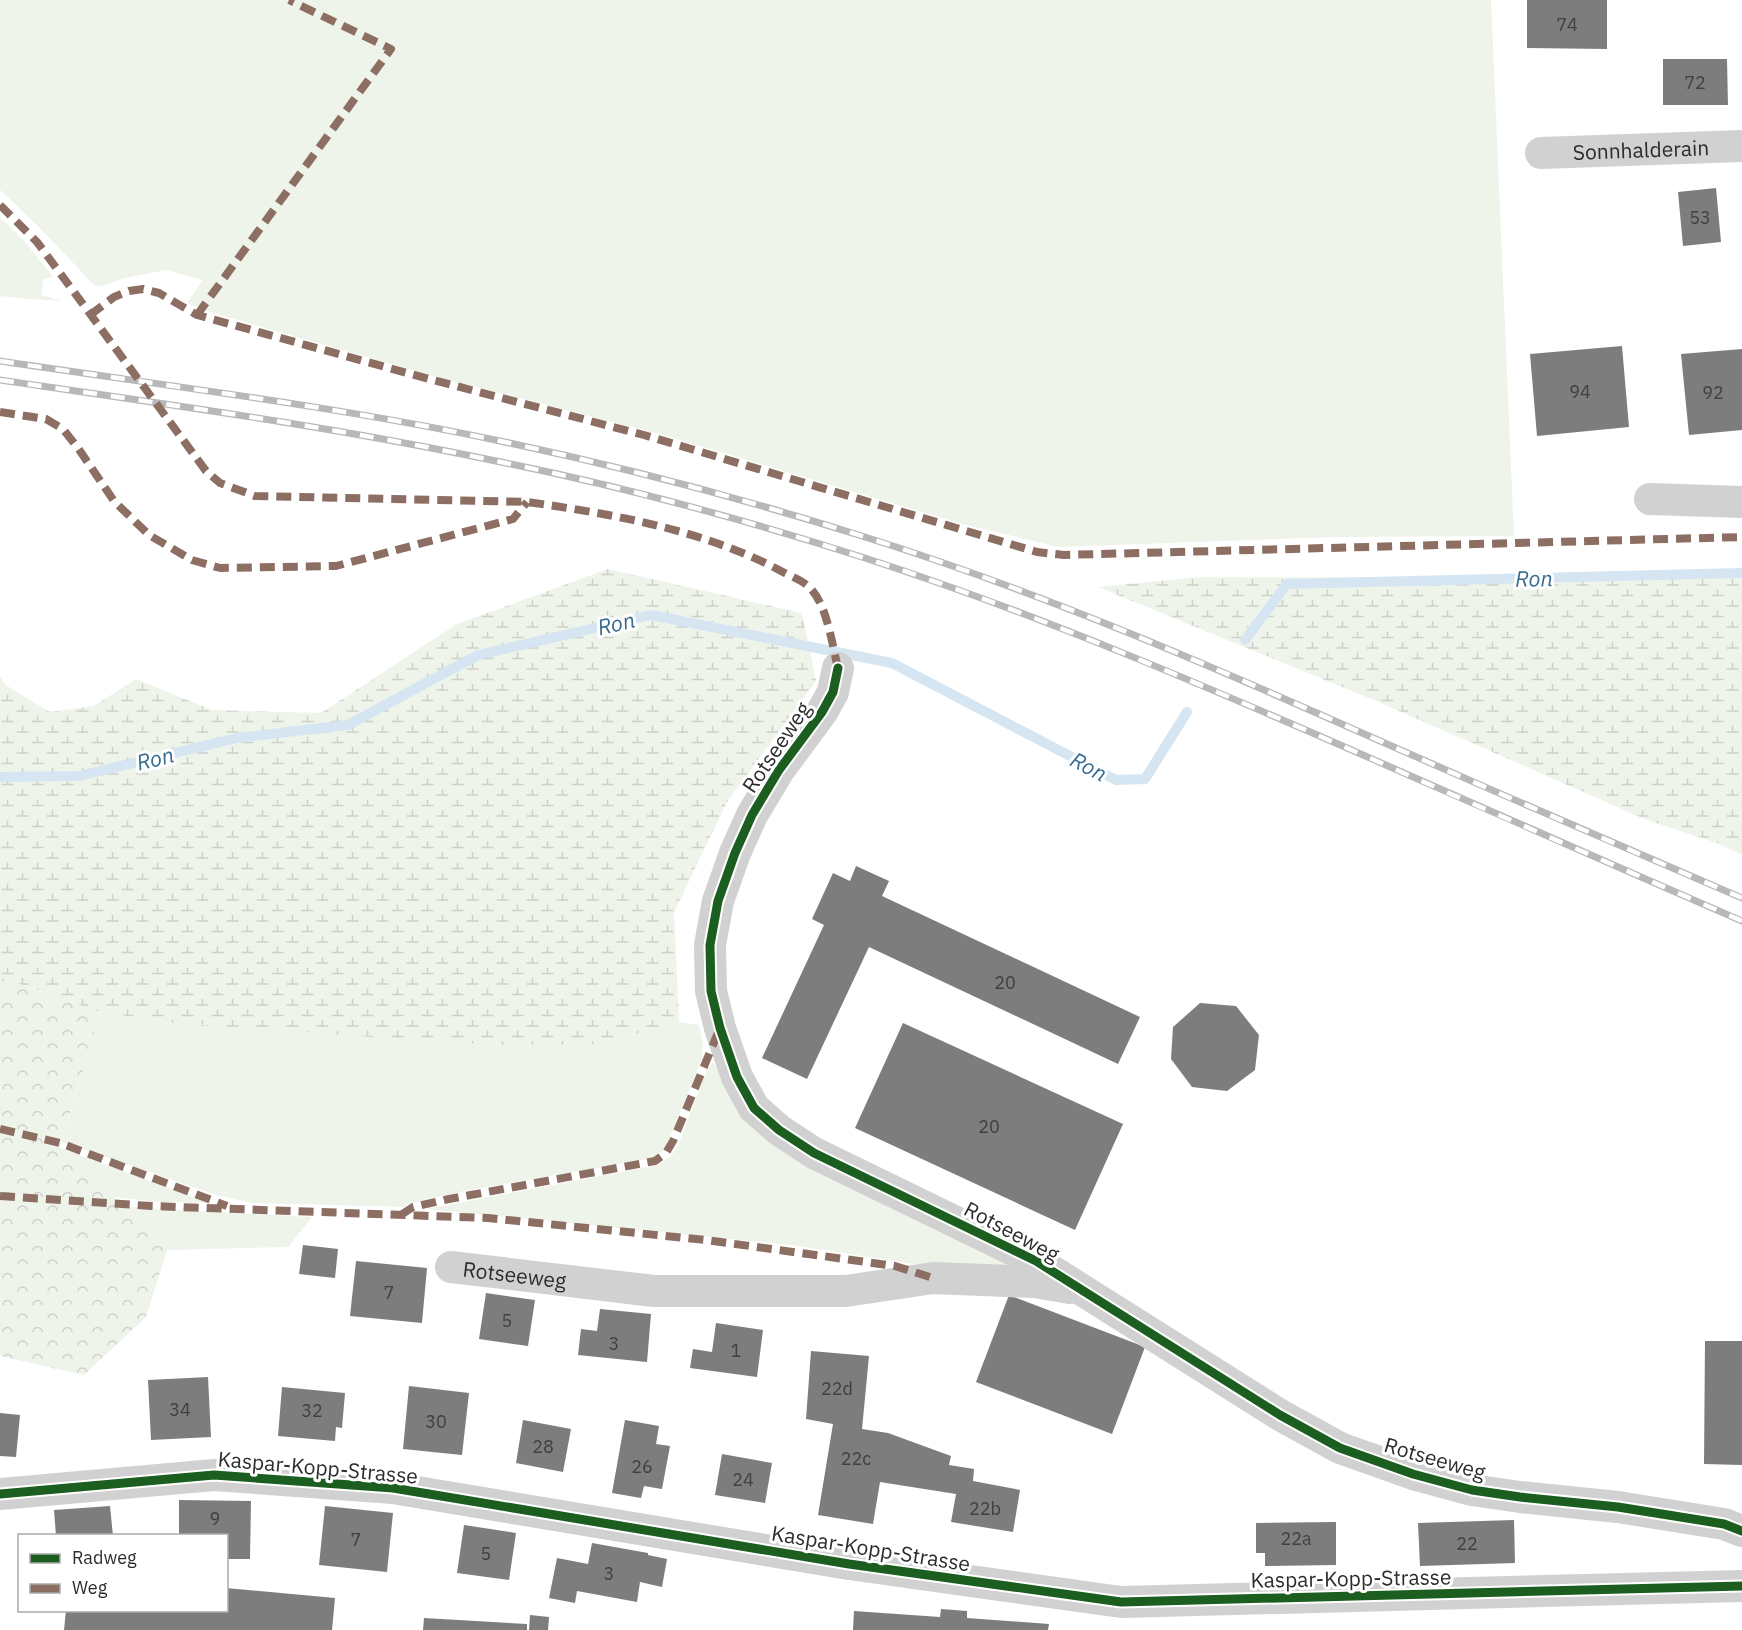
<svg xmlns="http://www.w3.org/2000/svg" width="1742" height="1630" viewBox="0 0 1742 1630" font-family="'IBM Plex Sans',sans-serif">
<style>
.grass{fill:#eff4ea}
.forest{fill:url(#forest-crowns)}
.wetland{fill:url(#wetland-marsh)}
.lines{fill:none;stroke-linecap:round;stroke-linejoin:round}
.stream{stroke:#d5e6f2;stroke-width:10}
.building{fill:#7d7d7d}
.minor{stroke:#d1d1d1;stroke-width:32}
.rail-casing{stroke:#b8b8b8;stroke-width:7}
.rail{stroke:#fff;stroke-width:4.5;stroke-dasharray:14;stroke-linecap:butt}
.quiet{stroke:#8d6e63;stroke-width:8;stroke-dasharray:15 8;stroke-linecap:butt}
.cycleway-casing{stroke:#fff;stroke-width:13}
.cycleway{stroke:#1b5e20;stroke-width:9}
.labels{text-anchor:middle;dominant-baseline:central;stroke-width:6;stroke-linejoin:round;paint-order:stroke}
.number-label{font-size:18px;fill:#404040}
.street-label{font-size:21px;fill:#2c2c2c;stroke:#fff}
.water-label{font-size:22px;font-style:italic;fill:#376c91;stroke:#fff}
</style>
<defs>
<pattern id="forest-crowns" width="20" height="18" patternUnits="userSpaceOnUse" patternTransform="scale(1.5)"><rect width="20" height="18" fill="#eff4ea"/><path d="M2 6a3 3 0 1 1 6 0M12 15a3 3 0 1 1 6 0" fill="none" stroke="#cdd1c9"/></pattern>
<pattern id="wetland-marsh" width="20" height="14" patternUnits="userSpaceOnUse" patternTransform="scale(1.5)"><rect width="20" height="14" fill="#eff4ea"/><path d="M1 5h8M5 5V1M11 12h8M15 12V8" fill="none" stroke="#cdd1c9"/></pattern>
</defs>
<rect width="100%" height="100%" fill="#fff"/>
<path class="grass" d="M0,0H1491L1514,536L1335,537L1058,547L959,523L663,435L422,373L210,312L187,303L203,280L166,270L125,278L103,286L94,285L40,228L0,190Z
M0,217L26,243L53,277L43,280L41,295L62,301L29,299L0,296Z
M100,1012L179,1024L599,1044L679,1022L699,1025L703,1044L701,1061L668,1142L663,1151L653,1158L464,1191L407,1204L404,1207L253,1203L216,1195L62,1142Z
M713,1062L734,1101L1042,1274L933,1267L791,1245L426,1209L658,1165L671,1156L678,1146L707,1069Z
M60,1148L209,1203L159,1202L114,1197Z
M125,1207L312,1217L288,1247L167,1250Z"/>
<path class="forest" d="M0,977L100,1012L60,1148L148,1228L167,1250L146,1317L84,1375L0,1356Z"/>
<path class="wetland" d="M608,569L802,613L816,681L727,802L674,912L679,1022L599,1044L495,1045L179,1024L100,1012L0,977V677L4,684L50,712L94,706L136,679L212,710L321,713L457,624Z
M1200,577L1742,578V855L1717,843L1647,820L1381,703L1098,587Z"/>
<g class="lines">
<path class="stream" d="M1245,640L1287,584L1742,573
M0,777L79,776L237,738L348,725L478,655L651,615L892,663L1116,780L1145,779L1187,712"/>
</g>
<path class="building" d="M1527,0H1607V49L1527,48Z
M1663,59H1727L1728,105H1663Z
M1716,188L1721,242L1683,246L1678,192Z
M1622,346L1629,427L1537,436L1530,354Z
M1742,349V430L1689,435L1681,354Z
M856,866L889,881L882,896L1140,1017L1118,1064L869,947L807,1079L762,1058L824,925L812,919L833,873L850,881Z
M1200,1003L1236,1006L1259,1035L1255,1070L1227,1091L1192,1087L1171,1059L1173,1027Z
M903,1023L1123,1124L1075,1230L855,1128Z
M303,1245L338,1249L335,1278L299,1274Z
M356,1261L427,1268L422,1323L350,1316Z
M486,1293L535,1300L528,1346L479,1339Z
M1009,1295L1145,1347L1112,1434L976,1382Z
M600,1309L651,1314L647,1362L578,1355L581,1329L597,1331Z
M716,1323L763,1330L757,1377L690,1368L693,1349L712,1352Z
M1705,1341H1742V1465L1704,1464Z
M811,1351L869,1356L862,1429L888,1433L951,1456L949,1465L974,1469L973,1481L1020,1490L1013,1532L951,1522L956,1494L880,1482L873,1524L818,1515L833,1424L806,1419Z
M208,1377L211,1437L151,1440L148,1380Z
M409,1386L469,1393L462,1455L403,1449Z
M282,1387L345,1393L342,1428L336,1427L335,1441L278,1436Z
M0,1413L20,1415L16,1457L0,1456Z
M523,1420L571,1429L563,1472L516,1463Z
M625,1420L659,1426L656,1444L670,1446L662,1489L644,1486L641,1498L612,1493Z
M722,1454L772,1463L765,1503L715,1495Z
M179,1500L251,1501L250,1559H226V1536H179Z
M110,1506L113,1536H56L54,1510Z
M325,1506L393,1513L387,1572L319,1565Z
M1514,1520L1515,1563L1420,1566L1418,1523Z
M1336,1522V1565L1265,1566V1553H1256V1523Z
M464,1525L516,1533L509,1580L457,1573Z
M592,1543L648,1553V1555L667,1559L662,1587L640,1582L637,1602L577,1591L575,1603L549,1598L557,1558L588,1564Z
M226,1588L335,1598L332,1630H64L66,1610H226Z
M941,1609L967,1611V1618L1049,1624L1048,1630H853L854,1611L940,1617Z
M530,1615L549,1617L548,1630H529Z
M424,1618L527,1624V1630H423Z"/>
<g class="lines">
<g class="minor">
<path id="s1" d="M1541,153L1742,146"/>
<path d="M1650,499L1742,502"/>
<path d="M838,668L833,692L822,712L779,770L752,815L735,853L718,901L710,945L711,991L720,1028L737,1077L754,1108L779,1130L814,1153L1036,1261L1280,1415L1340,1448L1413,1474L1472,1490L1520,1497L1618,1507L1724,1524L1742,1531"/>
<path id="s2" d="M451,1267L654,1291H846L933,1278L1034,1282L1070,1288"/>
<path d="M0,1494L214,1475L393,1488L849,1564L1121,1602L1742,1586"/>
</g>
<g class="rail-casing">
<path id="rail" d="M0,361C167,386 335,406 500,441C623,467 745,499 865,537C1044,593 1216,668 1387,744C1505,796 1623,847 1742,898
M0,380C164,404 329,426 491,460C617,485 743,519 865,558C1041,615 1210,688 1379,762C1500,816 1621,868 1742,921"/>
</g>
<use href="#rail" class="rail"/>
<path class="quiet" d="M0,205L37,242L206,471L220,483L255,496L527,502C613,514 704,530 781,571C790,576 802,580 809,587C827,603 832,645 838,668
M90,315L114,297L129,291L143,289L159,293L197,315L429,379L644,435L1037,552L1064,555L1742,537
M197,315L391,49L289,0
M0,412L46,419L63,429L78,448L114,501L149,535L192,560L220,568L336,566L513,519L527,502
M0,1129L60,1143L227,1206
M0,1196L151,1206L488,1218L706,1240L895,1266L933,1278
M401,1215L413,1207L449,1199L655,1161L666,1153L673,1141L720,1028"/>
<g class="cycleway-casing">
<path id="cycleway" d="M838,668L833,692L822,712L779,770L752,815L735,853L718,901L710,945L711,991L720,1028L737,1077L754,1108L779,1130L814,1153L1036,1261L1280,1415L1340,1448L1413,1474L1472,1490L1520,1497L1618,1507L1724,1524L1742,1531
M0,1494L214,1475L393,1488L849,1564L1121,1602L1742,1586"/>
</g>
<use href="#cycleway" class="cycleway"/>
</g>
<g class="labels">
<g class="number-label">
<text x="1567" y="24">74</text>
<text x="1695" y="82">72</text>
<text x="1700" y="217">53</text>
<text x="1580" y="391">94</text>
<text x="1713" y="392">92</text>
<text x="1005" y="982">20</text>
<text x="989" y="1126">20</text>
<text x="389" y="1292">7</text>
<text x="507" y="1320">5</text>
<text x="614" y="1343">3</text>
<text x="736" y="1350">1</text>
<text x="837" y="1388">22d</text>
<text x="180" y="1409">34</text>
<text x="312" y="1410">32</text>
<text x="436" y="1421">30</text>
<text x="543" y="1446">28</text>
<text x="856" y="1458">22c</text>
<text x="642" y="1466">26</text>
<text x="743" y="1479">24</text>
<text x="985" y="1508">22b</text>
<text x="215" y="1518">9</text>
<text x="1296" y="1538">22a</text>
<text x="356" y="1539">7</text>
<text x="1467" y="1543">22</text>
<text x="486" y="1553">5</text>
<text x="609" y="1573">3</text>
</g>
<g class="street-label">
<text stroke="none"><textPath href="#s1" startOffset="100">Sonnhalderain</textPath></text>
<text transform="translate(776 747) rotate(-56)">Rotseeweg</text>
<text transform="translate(1012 1231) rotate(28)">Rotseeweg</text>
<text stroke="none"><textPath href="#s2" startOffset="64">Rotseeweg</textPath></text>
<text transform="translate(1435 1458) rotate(16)">Rotseeweg</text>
<text transform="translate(318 1467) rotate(5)">Kaspar-Kopp-Strasse</text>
<text transform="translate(871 1548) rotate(9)">Kaspar-Kopp-Strasse</text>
<text transform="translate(1351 1578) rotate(-1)">Kaspar-Kopp-Strasse</text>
</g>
<g class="water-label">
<text transform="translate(1534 578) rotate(-1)">Ron</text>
<text transform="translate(616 623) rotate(-13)">Ron</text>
<text transform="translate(155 758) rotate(-14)">Ron</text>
<text transform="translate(1089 766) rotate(28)">Ron</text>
</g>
</g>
<rect x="18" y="1534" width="210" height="78" fill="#ffffff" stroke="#ababab" stroke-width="1.5"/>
<rect x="30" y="1554" width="30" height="9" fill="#1b5e20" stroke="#ababab" stroke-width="1.5"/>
<text x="72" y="1564" font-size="18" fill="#2c2c2c">Radweg</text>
<rect x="30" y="1584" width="30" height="9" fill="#8d6e63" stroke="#ababab" stroke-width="1.5"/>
<text x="72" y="1594" font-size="18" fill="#2c2c2c">Weg</text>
</svg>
